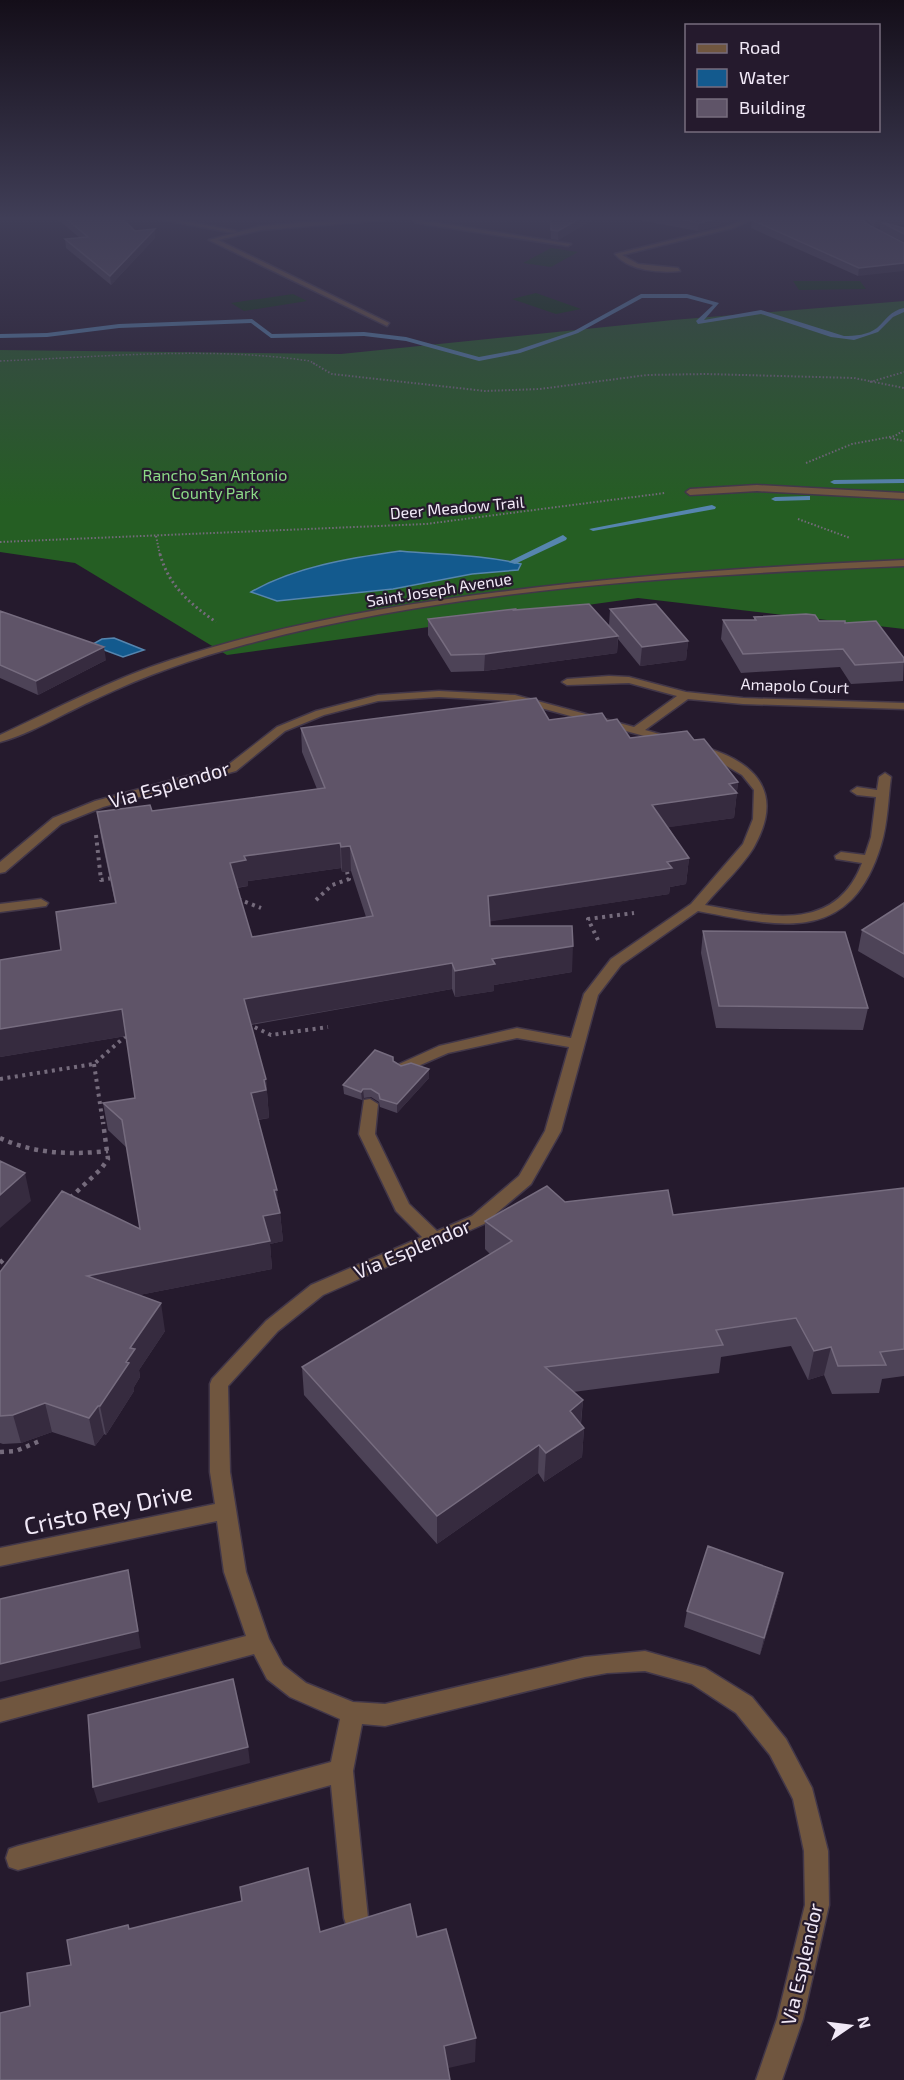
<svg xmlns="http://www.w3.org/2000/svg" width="904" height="2080" viewBox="0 0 904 2080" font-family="'Exo 2',sans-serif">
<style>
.green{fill:#093409}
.forest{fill:#255e23}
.water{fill:#135a8e;stroke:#5685ae;stroke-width:1.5}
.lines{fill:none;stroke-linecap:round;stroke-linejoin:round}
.stream{fill:#5685ae;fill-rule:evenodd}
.minor-casing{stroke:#423749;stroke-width:3}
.path-far4{stroke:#756b7c;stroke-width:1.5;stroke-dasharray:1.5 2;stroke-linecap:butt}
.path-far3{stroke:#756b7c;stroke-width:2;stroke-dasharray:1.5 2;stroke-linecap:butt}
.path-far2{stroke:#756b7c;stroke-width:3;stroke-dasharray:2 3;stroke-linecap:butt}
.path-far1{stroke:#756b7c;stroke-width:4;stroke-dasharray:3 4.5;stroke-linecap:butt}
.path{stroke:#756b7c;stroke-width:4.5;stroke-dasharray:4 5;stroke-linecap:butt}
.minor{fill:#70563f;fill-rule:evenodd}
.wall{fill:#4d4357;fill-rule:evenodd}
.shaded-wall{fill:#362b3f}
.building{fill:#5f5468;stroke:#766c7f;stroke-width:1.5;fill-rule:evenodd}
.labels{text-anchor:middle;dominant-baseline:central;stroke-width:4.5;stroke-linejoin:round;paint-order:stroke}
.far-park-label{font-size:16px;fill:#8cda87;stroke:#251a2d}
.far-street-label{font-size:16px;fill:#f1e9f7;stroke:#251a2d}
.street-label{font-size:20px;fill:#f1e9f7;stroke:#251a2d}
.near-street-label{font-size:24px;fill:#f1e9f7;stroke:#251a2d}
</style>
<rect width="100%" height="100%" fill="#251a2d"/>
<path class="green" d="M551,248L578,252L551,267L523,263Z
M793,281H860L866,289L799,290Z
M536,293L581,309L556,314L512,299Z
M293,294L307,301L244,311L231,303Z"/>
<path class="forest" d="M904,301V629L638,598L227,655L75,563L0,552V350L341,354L673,320Z"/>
<path class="water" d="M400,551C441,555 480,554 521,564L518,570L472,574L393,589L277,601L251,592C294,567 350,558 400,551Z
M114,638L144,650L123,657L91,645L102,639Z"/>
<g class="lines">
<path class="stream" d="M641,294H687L719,303L704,320L761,310L844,336C855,336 868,335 877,328C887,319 890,311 904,308V312L893,317L878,332L854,340L831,337L761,314L698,324L696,321L713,305L687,298H642L578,333L520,353L479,361L406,341L364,336L271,338L251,323L119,328L47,337L0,338V334L47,333L119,324L252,319L272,334L364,332L406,337L479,357L517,350L574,331Z
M904,479V483L834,484L830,482L834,480Z
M807,496H810V500L775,501L771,499L775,497Z
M712,505L716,507L715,509L593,531L589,529Z
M563,535L567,538L566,540L515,564L508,562Z"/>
<g class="minor-casing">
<path id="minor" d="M142,216H157L237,231L234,233Z
M383,216H414L419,220L571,244L568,246L417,223L409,218L261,230L218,240L389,323L387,326L209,240L261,226Z
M751,216H760L733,228L622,255L638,264L678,268L680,271C659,273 629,271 615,254L729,226Z
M859,216H866L863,219L870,227L904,245V249L866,229L857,219Z
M757,485L904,493V499L757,491L690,495L686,492L690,489Z
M904,560V566C686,575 458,588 247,644C195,658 146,675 98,698C68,711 31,734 0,742V735C56,709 112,679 171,660C277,625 389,606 499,592C634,575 769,566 904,560Z
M609,676L629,677L686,692L743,698L904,703V709L743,704L688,699L645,730L678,739V743L674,744L515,701L439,697L378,701L324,715L285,731L236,771L103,807L61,824L5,872L0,873V862L53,818L95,801L228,765L277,727L316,711L378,695L439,691L515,695L634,727L677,696L629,683L567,685L562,682L567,679Z
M700,746C753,760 785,790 755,845C746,863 719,888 705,905C765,916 835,935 862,863L836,859L835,856L841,852L865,855L871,837L876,797L857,795L851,791L857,787L877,790L879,777L885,773L891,777C888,799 888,823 881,845C851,945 781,927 698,911L621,965L598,995L561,1131L531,1184L484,1224L323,1295L278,1331L228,1386L230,1472L246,1572L269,1639L283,1665L306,1683L353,1702L385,1704L585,1657L645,1651L705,1668L752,1697L786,1739L812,1788L828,1851L829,1905L803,2019L782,2080H756L777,2019L805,1905L804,1851L793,1799L770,1755L736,1713L692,1684L645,1671L607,1673L585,1677L385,1726L362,1724L353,1771L368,1918L365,1927L356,1930L347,1927L344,1918L331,1785L18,1870L9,1867L6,1858L9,1849L18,1846L331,1762L340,1719L290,1697L267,1679L254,1654L0,1722V1700L246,1636L224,1572L217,1521L0,1566V1548L215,1504L210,1472V1384L212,1379L266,1321L311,1285L422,1237L396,1211L359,1134L364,1100L370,1099L378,1104L375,1134L409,1204L437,1231L472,1216L519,1176L545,1131L569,1047L517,1038L448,1053L402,1073L394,1068L397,1065L439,1046L517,1028L571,1038L584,994L611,959L691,904L743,844L753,819L754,790L742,775L718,761L696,752L694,750Z
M41,899L48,903L46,906L0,912V904Z"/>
</g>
<path class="path-far4" d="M0,361C102,357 208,346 310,361L315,364"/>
<path class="path-far3" d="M313,363L332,374L485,391L540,389L647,375L706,374L854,378L904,388
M870,382L904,372
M890,438L904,441
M806,463L852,444L895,436L904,430
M798,519L850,538
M156,536L160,555
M0,542L426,524L665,493"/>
<path class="path-far2" d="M160,554C169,586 189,603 216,622"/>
<path class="path-far1" d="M96,835L101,880L113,878
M238,899L261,908
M316,900L332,885L349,879L347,872
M598,940L588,919L634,913
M248,1024L271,1035L328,1027
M94,1064L103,1124
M0,1079L94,1064L128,1034"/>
<path class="path" d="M0,1138C35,1154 70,1155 108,1151
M70,1198L101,1169L108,1159L103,1122
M0,1263L3,1260
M0,1452L16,1451L42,1440"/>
<use href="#minor" class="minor"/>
</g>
<path class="wall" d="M56,216H120L135,231L155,238L111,285L66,248L65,239L80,238L56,218Z
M550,216H599L558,240L551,239Z
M617,216H721V225L698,231Z
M866,216H904L893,225L904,228V242L880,230V226L874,227L866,219Z
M752,220L865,223L904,243L858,276L751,228Z
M515,609V610L609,626L610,609L688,641L686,660L640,666L618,639L617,653L484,671L451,672L428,635V619Z
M0,611L106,660L38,695L0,678Z
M754,617L845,623L904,658L903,681L851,684L840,667L741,673L721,639L723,620H754Z
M549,720L607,721L630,738L694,740L738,782L734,818L668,827L689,858L686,884L670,887L669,894L490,921V926L572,972L494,985V991L455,997L452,989L251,1025L266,1079L269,1118L258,1120L280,1213L283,1241L270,1244L272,1269L139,1295L165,1331L139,1370L140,1377L134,1387V1391L106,1435L104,1434L95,1446L52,1432L21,1443L3,1444L0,1443V1272L140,1229L127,1148L108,1130L103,1103L135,1098L126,1036L0,1057V960L61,950L115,903L101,837L97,812L152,811L317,789L302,752L301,728ZM341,868L342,872L351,871L366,917L252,937L237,888L248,886V881Z
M904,903V978L858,951L862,930Z
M703,931L868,1008L863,1030L716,1028L701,953Z
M393,1057L394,1062L401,1066L429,1069V1078L397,1113L380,1107L379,1102L371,1097L364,1098L362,1100L344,1094L343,1085Z
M904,1188V1376L882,1379L879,1393L832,1394L824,1375L808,1380L791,1346L721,1357L719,1373L573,1392L583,1400L581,1424L584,1428L582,1457L544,1482L538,1473L437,1544L304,1395L302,1367L490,1254L485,1249V1221L565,1202L673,1215Z
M780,1589L760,1655L684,1627L687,1611Z"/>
<path class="shaded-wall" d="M584,216H599L558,240V231Z
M722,217L721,225L698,231L699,223Z
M904,217V225L888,226L881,222L880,226L874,227L875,219Z
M155,229V238L111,285L110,276Z
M904,263V271L858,276L859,268Z
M618,636L617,653L484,671L485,654Z
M688,641L686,660L640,666L642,647Z
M104,647L106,660L38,695L36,681Z
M738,782L734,818L650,830L652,805L729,784Z
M340,843L341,868L248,881V886L232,888L230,863L244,856Z
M350,846L351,871L342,872L341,847Z
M689,858L686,884L670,887L669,894L487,922L488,896Z
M573,946L572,972L494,985V991L455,997V971L492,959Z
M452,963V989L246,1025L244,999Z
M122,1009L126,1036L0,1057V1029Z
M429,1069V1078L397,1113V1104Z
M266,1079L269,1118L254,1120L251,1093L264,1080Z
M363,1089L364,1098L362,1100L361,1092Z
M25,1173L31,1201L0,1228V1195Z
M274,1190H277L279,1213H280L283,1241L270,1244L272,1269L93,1304L87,1276L263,1216Z
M161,1303L165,1331L139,1370L140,1377L134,1387V1391L106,1435L100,1406L126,1362L130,1348Z
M831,1347L824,1375L808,1380L814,1351Z
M583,1400L580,1428L570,1411Z
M45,1403L52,1432L21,1443L13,1415Z
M98,1406L104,1434L95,1446L89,1418Z
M584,1428L582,1457L544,1482L546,1453Z
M539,1445L538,1473L437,1544V1516Z
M128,1570L141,1648L0,1682V1664Z
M783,1573L780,1589L760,1655L764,1638Z
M248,1747L250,1763L98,1803L93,1787Z
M476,2038L475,2062L444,2069V2046Z"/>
<path class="building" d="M63,216H120L135,231L155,229L110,276L65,239L88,237Z
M551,216H584L558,231L551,230Z
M664,216H721L722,217L699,223Z
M760,216H860L865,223L904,243V263L859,268L752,220Z
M872,216H904V217L875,219Z
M881,222L904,228V234Z
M589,604L618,636L485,654L451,655L428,619L515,609L514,610Z
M656,604L688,641L642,647L610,609Z
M0,611L104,647L36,681L0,665Z
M806,614L815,615L819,621H845V623L876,621L904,658V662L855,665L843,649L743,654L723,620H756L754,617Z
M536,698L549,720L602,713L607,721L617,719L630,738L687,731L694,740L704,739L738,782L729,784L737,793L652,805L689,858L667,862L672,868L488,896L490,926H572L573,946L492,959L495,964L455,971L452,963L244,999L266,1079L264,1080L266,1090L251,1093L277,1190H274L280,1213L263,1216L270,1241L87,1276L161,1303L130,1348L135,1349L126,1362L129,1363L100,1406H98L89,1418L45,1403L13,1415L0,1416V1272L62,1191L140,1229L122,1120L103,1103L135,1098L122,1009L0,1029V960L61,950L56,912L116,903L97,812L150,805L152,811L325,788L301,728ZM340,843L341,847L350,846L373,916L252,937L230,863L246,860L244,856Z
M904,903V954L862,930Z
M703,931L845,932L868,1008L719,1006Z
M375,1050L393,1057V1061L401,1066L411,1063L429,1069L397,1104L380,1099L379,1094L371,1089H363L361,1092L343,1085Z
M0,1161L25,1173L0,1195Z
M547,1186L565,1202L668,1190L673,1215L904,1188V1349L880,1352L886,1365L838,1366L831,1347L814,1351L796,1318L716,1330L723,1345L545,1367L583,1400L570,1411L584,1428L546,1453L539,1445L437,1516L302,1367L512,1241L485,1221Z
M708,1546L783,1573L764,1638L687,1611Z
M128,1570L138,1631L0,1664V1599Z
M233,1679L248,1747L93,1787L88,1715Z
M308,1868L320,1932L410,1904L417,1937L446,1929L476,2038L444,2046L450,2080H0V2013L30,2006L27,1973L71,1965L67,1940L128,1925L129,1929L242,1901L240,1887Z"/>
<linearGradient id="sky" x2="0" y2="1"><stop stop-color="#140e19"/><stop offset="0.43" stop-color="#403e57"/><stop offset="1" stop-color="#403e57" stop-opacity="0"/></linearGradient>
<rect width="904" height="508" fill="url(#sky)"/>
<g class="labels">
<g class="far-park-label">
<text x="215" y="474">Rancho San Antonio<tspan x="215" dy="18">County Park</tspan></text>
</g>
<g class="far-street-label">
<text transform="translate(457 507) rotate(-5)">Deer Meadow Trail</text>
<text transform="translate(439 589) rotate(-9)">Saint Joseph Avenue</text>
<text transform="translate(795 685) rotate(2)">Amapolo Court</text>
</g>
<g class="street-label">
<text transform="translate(169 784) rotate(-16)">Via Esplendor</text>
<text transform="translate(412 1248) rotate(-23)">Via Esplendor</text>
<text transform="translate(801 1964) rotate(-77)">Via Esplendor</text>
</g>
<g class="near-street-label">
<text transform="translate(108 1508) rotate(-12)">Cristo Rey Drive</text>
</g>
</g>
<rect x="685" y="24" width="195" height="108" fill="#251a2d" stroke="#776d7e" stroke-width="1.5"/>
<rect x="697" y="44" width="30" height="9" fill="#70563f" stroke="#776d7e" stroke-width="1.5"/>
<text x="739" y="54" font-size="18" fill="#f1e9f7">Road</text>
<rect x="697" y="69" width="30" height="18" fill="#135a8e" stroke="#776d7e" stroke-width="1.5"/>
<text x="739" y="84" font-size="18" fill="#f1e9f7">Water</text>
<rect x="697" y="99" width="30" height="18" fill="#5f5468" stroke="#776d7e" stroke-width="1.5"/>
<text x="739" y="114" font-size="18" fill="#f1e9f7">Building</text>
<g transform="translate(850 2026) rotate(76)" stroke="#251a2d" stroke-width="4.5" paint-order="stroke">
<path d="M0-4.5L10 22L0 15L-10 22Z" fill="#f1e9f7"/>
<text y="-9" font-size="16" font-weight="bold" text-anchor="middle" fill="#f1e9f7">N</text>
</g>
</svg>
